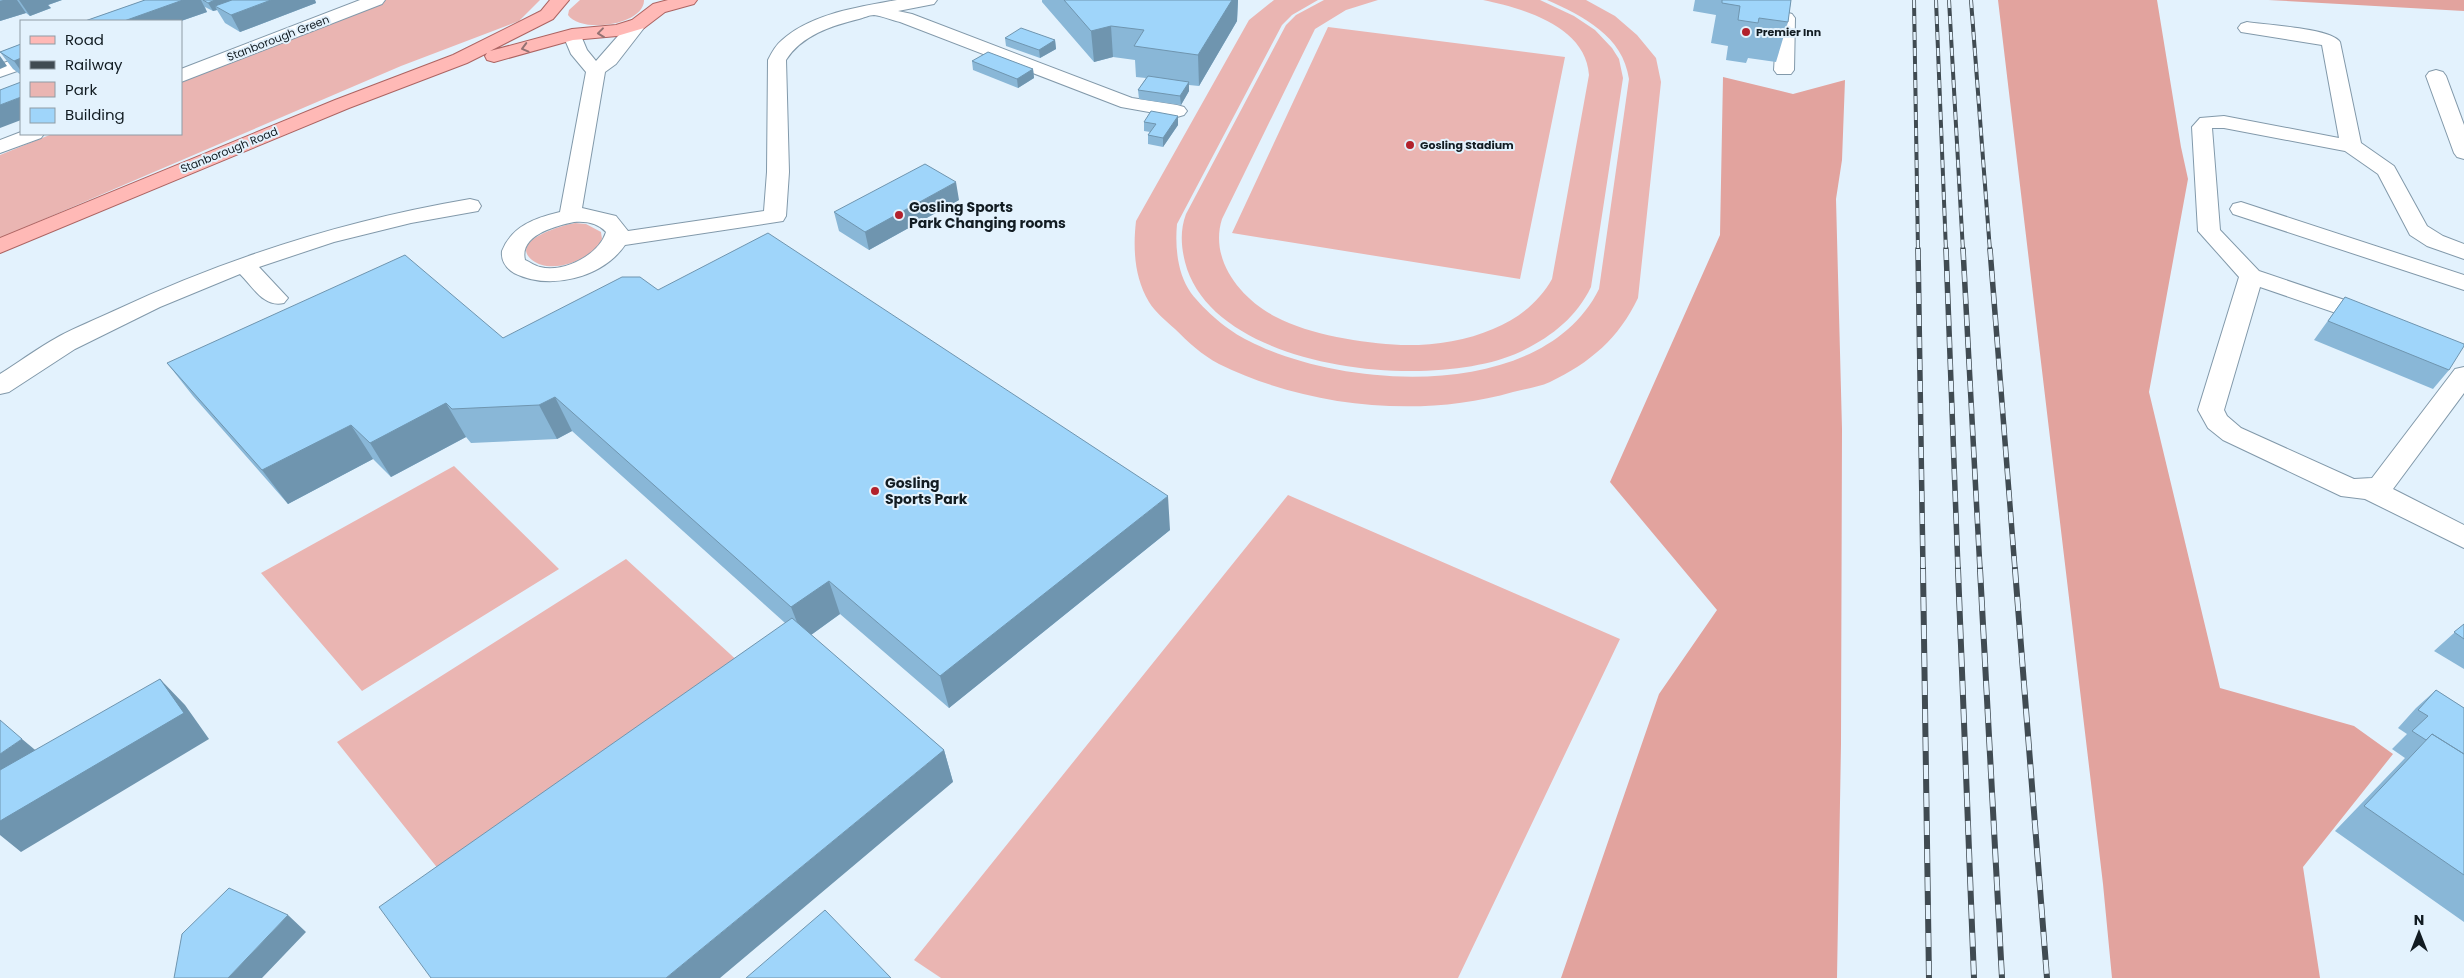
<svg xmlns="http://www.w3.org/2000/svg" width="2464" height="978" viewBox="0 0 2464 978" font-family="Poppins,sans-serif">
<style>
.green{fill:#eab5b2}
.forest{fill:#e2a39e}
.lines{fill:none;stroke-linecap:round;stroke-linejoin:round}
.minor-casing{stroke:#8299aa;stroke-width:2}
.major-casing{stroke:#ac6462;stroke-width:2}
.minor{fill:#fff;fill-rule:evenodd}
.major{fill:#ffb9b6;fill-rule:evenodd}
.rail-far2-casing{stroke:#404b52;stroke-width:4}
.rail-far1-casing{stroke:#404b52;stroke-width:5.5}
.rail-casing{stroke:#404b52;stroke-width:6}
.rail-far2{stroke:#e3f2fd;stroke-width:2.5;stroke-dasharray:8;stroke-linecap:butt}
.rail-far1{stroke:#e3f2fd;stroke-width:4;stroke-dasharray:11;stroke-linecap:butt}
.rail{stroke:#e3f2fd;stroke-width:4.5;stroke-dasharray:14;stroke-linecap:butt}
.wall{fill:#89b7d7}
.shaded-wall{fill:#6f95af}
.building{fill:#9fd5fa;stroke:#6f95af}
.oneway{stroke:#947273}
.poi-dot{fill:#b2212c;stroke:#e3f2fd;stroke-width:2}
.labels{text-anchor:middle;dominant-baseline:central;stroke-width:4;stroke-linejoin:round;paint-order:stroke}
.far-poi-label{font-size:11px;font-weight:bold;fill:#121c22;stroke:#e3f2fd;text-anchor:start}
.far-street-label{font-size:11px;fill:#121c22;stroke:#e3f2fd}
.poi-label{font-size:14px;font-weight:bold;fill:#121c22;stroke:#e3f2fd;text-anchor:start}
</style>
<rect width="100%" height="100%" fill="#e3f2fd"/>
<path class="green" d="M386,0H540L519,21L401,66L0,238V155L52,134H181V82Z
M580,0H644V1C643,25 581,34 568,15L569,10Z
M1274,0H1318L1292,15L1282,25L1177,224C1175,246 1177,273 1191,293C1205,311 1228,331 1249,341C1344,390 1543,402 1599,289L1629,79C1623,36 1583,16 1547,0H1586L1615,16L1637,35L1656,58L1661,82L1638,298C1619,338 1590,363 1550,382C1539,387 1525,389 1513,392C1420,419 1306,407 1219,364C1202,355 1188,342 1175,329C1166,321 1155,312 1149,302C1134,277 1133,248 1136,221L1249,20Z
M1324,0H1378L1346,10L1315,29L1222,219C1209,260 1241,299 1276,317C1310,335 1362,343 1401,345C1430,346 1466,341 1493,329C1518,319 1539,302 1552,279L1589,75C1586,26 1522,8 1483,0H1540L1574,16L1595,30L1612,48L1619,59L1623,78L1591,287C1576,318 1551,337 1520,352C1434,392 1213,372 1185,262C1181,246 1180,230 1186,214L1286,25L1296,15Z
M1328,27L1565,57L1520,279L1232,233Z
M575,223L586,224L601,232L602,239C593,259 552,276 532,260C508,240 564,225 575,223Z
M454,466L559,569L362,691L261,573Z
M1288,495L1620,639L1458,978H941L914,960Z
M626,559L753,675L455,890L337,742Z"/>
<path class="forest" d="M1998,0H2157L2181,147L2188,179L2149,392L2220,688L2354,726L2393,754L2303,867L2320,978H2112L2103,884Z
M2268,0H2464V11Z
M1723,77L1793,94L1845,80L1842,160L1836,199L1842,429L1841,744L1837,978H1561L1659,694L1717,610L1610,482L1720,235Z"/>
<g class="lines">
<g class="minor-casing">
<path id="minor" d="M360,0H385L382,4L181,82V69Z
M897,0H937L934,4L898,11L912,14L1132,98L1177,105L1184,107L1187,111L1184,115L1177,117L1121,107L900,22C892,20 882,16 874,15C869,15 863,18 859,19C831,26 802,35 786,60L789,172L786,216L783,221L625,245C602,278 550,291 514,273C506,268 501,261 502,251C512,226 535,218 560,212L586,72L571,54L563,35L565,31H579L587,50L596,61L632,20H644L647,24L616,64L605,72L582,208L616,216L628,231L764,211L767,172L768,60C771,54 775,46 781,41C810,14 858,7 897,0ZM574,222C586,221 598,223 606,232C599,255 564,273 540,267C535,266 530,262 525,260C519,235 556,226 574,222Z
M1766,0H1784L1782,11L1792,14L1795,18L1794,70L1791,74H1777L1774,70L1777,21L1766,18L1763,14Z
M2247,22C2265,25 2331,28 2340,42L2361,143L2394,166L2427,226L2443,236L2464,244V259L2427,246L2410,235L2378,174L2345,151L2224,128H2212L2220,230L2259,271L2383,313L2386,318L2383,323L2374,326L2260,287L2224,410L2227,416L2241,428L2354,479L2372,478L2455,369L2464,367V393L2393,489L2464,525V548L2365,499L2341,496L2223,440L2208,428L2198,410L2239,277L2198,231L2192,127L2200,118L2224,116L2339,138L2322,45L2241,32L2238,28L2241,24Z
M13,60L20,62V70L0,77V64Z
M2436,70L2443,72L2446,76L2464,125V159L2457,157L2454,153L2426,76L2429,72Z
M21,132V134H44L41,138L0,153V140Z
M470,199L478,201L481,206L478,211L411,223L334,242L259,267L288,298L284,303C264,308 253,287 240,274L160,307L75,349L9,392L0,394V374C19,362 38,348 58,337C76,327 97,319 116,310C229,257 347,220 470,199Z
M2241,202L2464,275V290L2233,214L2230,209L2233,204Z"/>
</g>
<g class="major-casing">
<path id="major" d="M550,0H569L553,19L490,51L572,29L616,25L632,20L653,4L668,0H697L694,4L665,12L644,28L617,36L573,40L494,62L487,60L485,56L487,53L467,63L349,108L0,253V238L335,100L453,55L541,11Z"/>
</g>
<use href="#minor" class="minor"/>
<use href="#major" class="major"/>
<g class="rail-far2-casing">
<path id="rail-far2" d="M1914,0L1918,251
M1936,0L1946,251
M1949,0L1963,251
M1971,0L1990,251"/>
</g>
<g class="rail-far1-casing">
<path id="rail-far1" d="M1918,249L1923,570
M1946,249L1958,570
M1963,249L1980,570
M1990,249L2015,570"/>
</g>
<g class="rail-casing">
<path id="rail" d="M1923,569L1929,978
M1958,569L1974,978
M1980,569L2002,978
M2015,569L2047,978"/>
</g>
<use href="#rail-far2" class="rail-far2"/>
<use href="#rail-far1" class="rail-far1"/>
<use href="#rail" class="rail"/>
</g>
<path class="wall" d="M0,0H62L48,5L51,8L30,16L26,13L0,21Z
M145,0H315L316,3L240,32L225,23L217,10L213,11L205,7L207,12L181,21H85Z
M1042,0H1238L1237,21L1199,86L1189,85V91L1181,105L1139,99L1138,90L1146,78L1136,77L1135,60L1113,57L1094,62L1042,2Z
M1695,0H1791L1788,22L1776,62L1748,58L1746,63L1726,60L1728,46L1711,43L1716,15L1693,11Z
M1005,38L1055,40L1056,49L1040,58L1006,46Z
M21,44V75L13,69L0,52Z
M972,61L1033,69L1034,78L1018,88L973,70Z
M1178,116V125L1163,147L1148,144V135L1150,132L1144,131V122Z
M959,200L869,250L839,231L834,212Z
M658,290L1170,530L949,708L840,614L811,635L944,750L953,782L784,622L572,431L557,439L471,443L466,437L391,477L373,459L288,504L193,396L167,363L503,338Z
M2345,297L2449,370L2433,389L2314,340Z
M2464,624V669L2434,651Z
M2436,690L2464,708V922L2335,831L2405,758L2392,749L2407,734L2398,728L2416,708Z"/>
<path class="shaded-wall" d="M3,0H17L26,13L0,21V1Z
M19,0H62L48,5L51,8L30,16Z
M183,0H201L207,12L181,21H124Z
M215,0H244L215,6L217,10L213,11L208,3Z
M271,0H315L316,3L240,32L231,15Z
M1232,0H1238L1237,21L1199,86L1198,55Z
M1111,26L1113,57L1094,62L1091,31Z
M1055,40L1056,49L1040,58L1039,50Z
M0,56L7,66L0,69Z
M21,58V71L14,61Z
M1033,69L1034,78L1018,88L1017,79Z
M1189,82V91L1181,105L1180,96Z
M21,97V120L0,128V105Z
M1178,116V125L1163,147V138Z
M956,182L959,200L869,250L865,232Z
M555,397L572,431L557,439L539,405Z
M446,403L466,437L391,477L370,443Z
M351,425L373,459L288,504L262,470Z
M1168,496L1170,530L949,708L940,676Z
M829,581L840,614L804,640L791,607Z
M160,679L185,705L209,739L21,852L0,835V821Z
M22,739L52,764L0,778V754Z
M944,750L953,782L720,978H666Z
M288,915L306,932L262,978H228Z"/>
<path class="building" d="M145,0H183L124,21H85Z
M203,0H215L208,3Z
M232,0H271L231,15L215,6Z
M1064,0H1232L1198,55L1134,46L1144,30L1111,26L1091,31Z
M1722,0H1791L1788,22L1759,18L1758,23L1738,20L1740,6L1722,3Z
M1021,28L1055,40L1039,50L1005,38Z
M21,44V58L14,61L0,52Z
M988,52L1033,69L1017,79L972,61Z
M1148,76L1189,82L1180,96L1138,90Z
M21,82V97L0,105V90Z
M1151,111L1178,116L1163,138L1148,135L1156,124L1144,122Z
M925,164L956,182L865,232L834,212Z
M768,233L1168,496L940,676L829,581L791,607L555,397L539,405L452,409L446,403L370,443L351,425L262,470L167,363L405,255L503,338L622,277H640L658,290Z
M2345,297L2464,344V346L2449,370L2328,321Z
M792,618L944,750L666,978H431L379,907Z
M2464,624V639L2454,632Z
M160,679L184,713L0,821V770Z
M2436,690L2464,708V754L2432,734L2426,740L2412,731L2428,716L2418,710Z
M0,720L22,739L0,754Z
M2432,734L2464,754V875L2364,806Z
M229,888L288,915L228,978H174L182,934Z
M825,910L891,978H746Z"/>
<defs><path id="oneway-chevron" d="M-2-3.5L2.5 0L-2 3.5" fill="none" stroke-width="1.6" stroke-linecap="round" stroke-linejoin="round" transform="scale(1.25)"/></defs>
<g class="oneway">
<use href="#oneway-chevron" transform="translate(601 33) rotate(173)"/>
<use href="#oneway-chevron" transform="translate(525 48) rotate(165)"/>
</g>
<g class="poi-dot">
<circle cx="1746" cy="32" r="5"/>
<circle cx="1410" cy="145" r="5"/>
<circle cx="899" cy="215" r="5"/>
<circle cx="875" cy="491" r="5"/>
</g>
<g class="labels">
<g class="far-poi-label">
<text x="1756" y="32">Premier Inn</text>
<text x="1420" y="145">Gosling Stadium</text>
</g>
<g class="far-street-label">
<text transform="translate(278 38) rotate(-21)">Stanborough Green</text>
<text transform="translate(229 150) rotate(-22)">Stanborough Road</text>
</g>
<g class="poi-label">
<text x="909" y="207">Gosling Sports<tspan x="909" dy="16">Park Changing rooms</tspan></text>
<text x="885" y="483">Gosling<tspan x="885" dy="16">Sports Park</tspan></text>
</g>
</g>
<rect x="20" y="20" width="162" height="115" fill="#e3f2fd" stroke="#8f9ca5"/>
<rect x="30" y="36" width="25" height="8" fill="#ffb9b6" stroke="#8f9ca5"/>
<text x="65" y="45" font-size="15" fill="#121c22">Road</text>
<rect x="30" y="61" width="25" height="8" fill="#404b52" stroke="#8f9ca5"/>
<text x="65" y="70" font-size="15" fill="#121c22">Railway</text>
<rect x="30" y="82" width="25" height="15" fill="#eab5b2" stroke="#8f9ca5"/>
<text x="65" y="95" font-size="15" fill="#121c22">Park</text>
<rect x="30" y="108" width="25" height="15" fill="#9fd5fa" stroke="#8f9ca5"/>
<text x="65" y="120" font-size="15" fill="#121c22">Building</text>
<g transform="translate(2419 933)" stroke="#e3f2fd" stroke-width="4" paint-order="stroke">
<path d="M0-4L9 19L0 12L-9 19Z" fill="#121c22"/>
<text y="-8" font-size="14" font-weight="bold" text-anchor="middle" fill="#121c22">N</text>
</g>
</svg>
